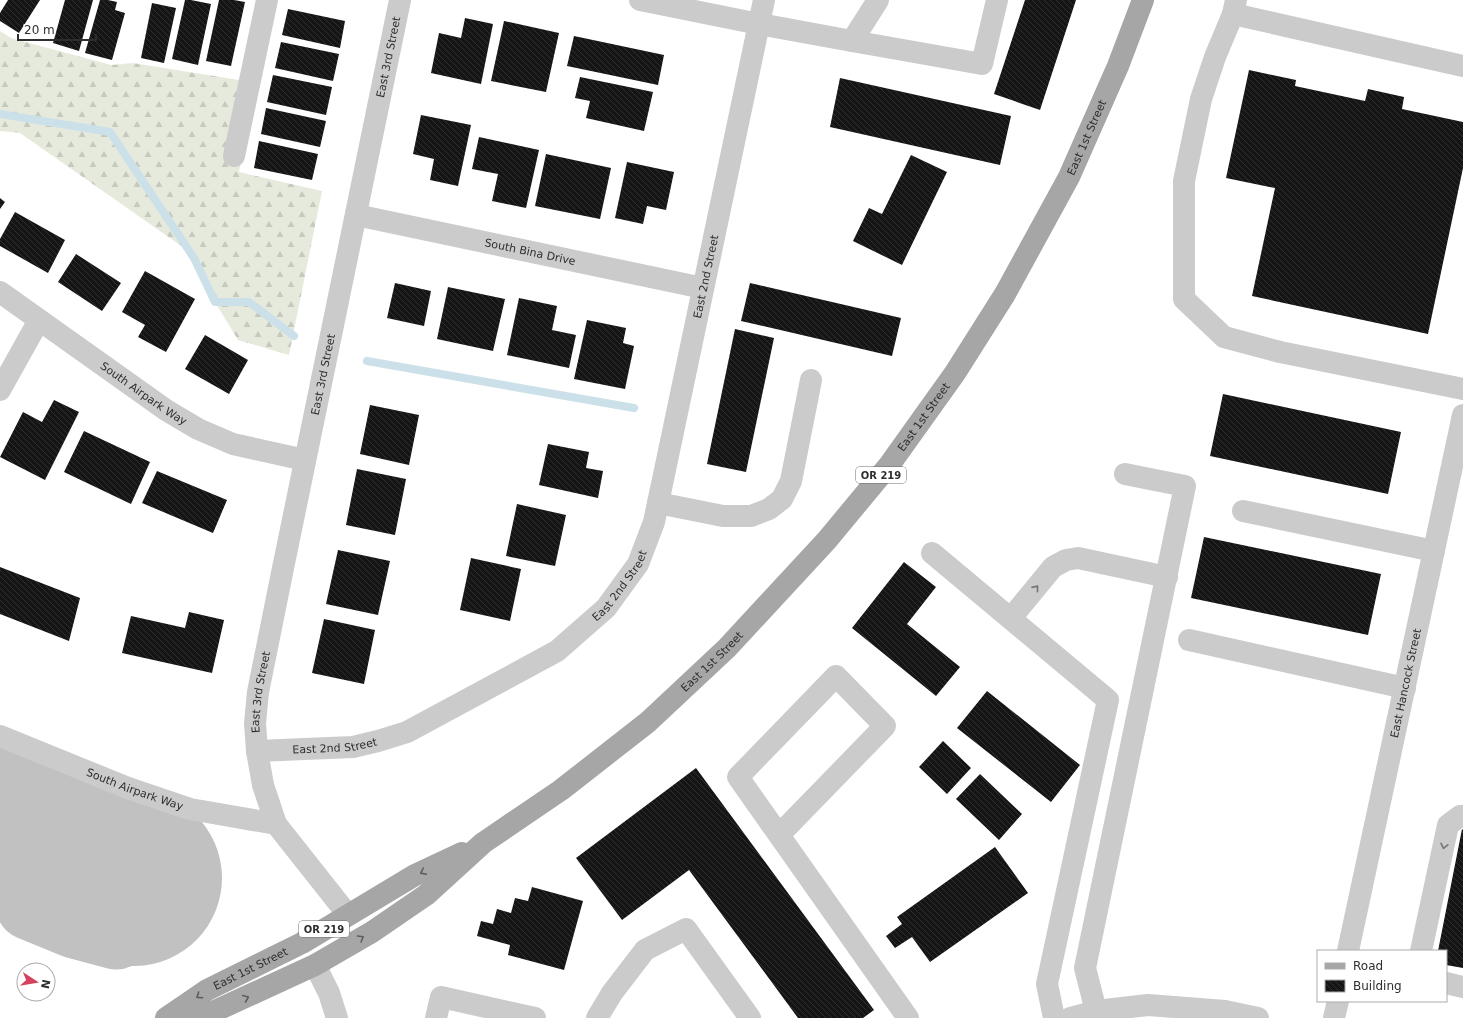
<svg xmlns="http://www.w3.org/2000/svg" width="1463" height="1018" viewBox="0 0 1463 1018" font-family="'DejaVu Sans',sans-serif">
<style>
.forest{fill:url(#forest-firs)}
.lines{fill:none;stroke-linecap:round;stroke-linejoin:round}
.stream{stroke:#cbe0e8;stroke-width:8}
.taxiway{stroke:#c1c1c1;stroke-width:71}
.runway{stroke:#c1c1c1;stroke-width:176}
.building{fill:url(#building-back-hatch)}
.minor{stroke:#cbcbcb;stroke-width:22}
.major{stroke:#a6a6a6;stroke-width:22}
.oneway{stroke:#757575}
.oneway2{stroke:#5e5e5e}
.labels{text-anchor:middle;dominant-baseline:central;stroke-width:4;stroke-linejoin:round;paint-order:stroke}
.shield{fill:#fff;stroke:#6d6d6d;stroke-width:1}
.shield-label{font-size:10px;font-weight:bold;fill:#2e2e2e}
.street-label{font-size:11px;fill:#2e2e2e;stroke:#fff}
</style>
<defs>
<pattern id="forest-firs" width="22" height="20" patternUnits="userSpaceOnUse"><rect width="22" height="20" fill="#e6eadd"/><path d="M5 1l3.5 6h-7zM16 11l3.5 6h-7z" fill="#c6c9be"/></pattern>
<pattern id="building-back-hatch" width="6" height="6" patternUnits="userSpaceOnUse"><rect width="6" height="6" fill="#151515"/><path d="M-1 5l2 2M0 0l6 6M5-1l2 2" fill="none" stroke="#2f2f2f"/></pattern>
</defs>
<rect width="100%" height="100%" fill="#fff"/>
<path class="forest" d="M0,31L11,38L111,65L133,63L257,83L239,172L322,191L289,355L238,340L215,302L187,250L20,133L0,131Z"/>
<g class="lines">
<path class="stream" d="M0,114L110,132L194,258L215,302H249L294,336
M367,361L634,408"/>
<path class="taxiway" d="M14,830L21,880L31,905L75,923L116,934L131,927L140,902L134,878"/>
<path class="runway" d="M0,825L134,878"/>
</g>
<path class="building" d="M8,0H40L19,33L0,21V13Z
M65,0H93L79,51L53,43Z
M100,0H108L117,2L115,10L125,13L112,60L85,53Z
M185,0H191L211,4L198,65L172,59Z
M219,0H234L245,2L231,66L206,61Z
M1025,0H1076L1040,110L994,94Z
M152,3L176,8L164,63L141,58Z
M288,9L345,21L340,48L282,35Z
M465,18L493,24L481,84L431,73L439,33L461,38Z
M504,21L559,33L546,92L491,81Z
M574,36L664,55L658,85L567,66Z
M281,42L339,54L333,81L275,68Z
M1249,70L1296,80L1295,86L1365,101L1368,89L1404,97L1402,109L1463,122V168L1428,334L1252,296L1275,188L1226,178Z
M273,75L332,87L326,115L267,102Z
M580,77L653,92L644,131L586,118L590,101L575,98Z
M840,78L1011,116L1000,165L830,127Z
M266,108L326,121L320,147L261,134Z
M421,115L471,125L458,186L430,180L434,159L413,154Z
M479,137L539,150L526,208L492,201L498,174L472,169Z
M259,141L318,154L312,180L254,168Z
M546,154L611,168L600,219L535,206Z
M911,155L947,172L902,265L853,241L869,208L882,214Z
M627,162L674,172L666,210L647,206L643,224L615,218Z
M0,198L5,202L0,209Z
M15,212L65,240L48,273L0,246V239Z
M76,254L121,283L102,311L58,282Z
M145,271L195,299L166,352L138,337L145,325L122,312Z
M395,283L431,291L424,326L387,318Z
M750,283L901,318L892,356L741,321Z
M448,287L505,299L493,351L437,339Z
M519,298L557,306L552,330L576,335L569,368L507,355Z
M587,320L626,328L623,343L634,346L625,389L574,379Z
M735,329L774,338L746,472L707,464Z
M205,335L248,360L229,394L185,369Z
M1223,394L1401,432L1388,494L1210,456Z
M54,400L79,412L45,480L0,457L23,412L42,422Z
M370,405L419,415L409,465L360,454Z
M84,431L150,462L131,504L64,472Z
M548,444L589,452L586,468L603,471L598,498L539,485Z
M357,469L406,479L395,535L346,525Z
M157,471L227,500L213,533L142,503Z
M517,504L566,515L555,566L506,556Z
M1204,537L1381,574L1368,635L1191,598Z
M338,550L390,561L378,615L326,604Z
M471,558L521,569L510,621L460,610Z
M904,562L936,587L907,624L960,667L936,696L852,628Z
M0,567L80,598L69,641L0,614Z
M189,612L224,620L212,673L122,653L131,616L185,628Z
M324,619L375,630L364,684L312,673Z
M987,691L1080,765L1051,802L957,728Z
M943,741L971,768L947,794L919,767Z
M696,768L874,1010L863,1018H798L689,870L622,920L576,858Z
M980,774L1022,814L999,840L956,799Z
M1462,829L1463,830V968L1446,965V951H1438Z
M995,847L1028,893L930,962L912,937L895,948L886,936L902,924L897,917Z
M532,887L583,901L564,970L508,955L510,945L477,936L481,921L493,924L497,909L511,913L515,898L528,901Z"/>
<g class="lines">
<g class="minor">
<path d="M640,0L759,24L852,41"/>
<path d="M878,0L852,41L982,64L997,0"/>
<path d="M1236,0L1233,14L1463,66"/>
<path d="M1233,14L1215,57L1201,99L1184,181V299L1224,337L1280,352L1463,389"/>
<path d="M234,156L267,0"/>
<path id="s1" d="M356,215L703,288"/>
<path id="s2" d="M0,292L166,410L198,429L233,444L305,460"/>
<path d="M0,390L39,320"/>
<path d="M658,503L723,516H751L769,509L782,499L791,481L811,380"/>
<path d="M1243,511L1434,551"/>
<path d="M932,553L1108,700L1047,984L1054,1018"/>
<path d="M1011,618L1053,567L1066,560L1078,558L1167,577"/>
<path d="M1189,640L1405,688"/>
<path id="s3" d="M0,736L128,788L190,809L276,824"/>
<path id="s4" d="M257,751L353,747L378,741L407,732L557,651L606,608L638,564L654,522L764,0"/>
<path d="M779,835L885,726L836,676L738,777L908,1018"/>
<path id="s5" d="M348,915L276,824L263,785L257,751L255,723L258,692L282,573L400,0"/>
<path id="s6" d="M1348,951L1463,415"/>
<path d="M1421,951L1448,825L1460,816H1463"/>
<path d="M315,965L329,993L337,1018"/>
<path d="M1446,983L1463,987"/>
<path d="M1096,1011L1085,968L1185,486L1125,474"/>
<path d="M436,1018L441,997L535,1018"/>
<path d="M597,1018L612,993L645,950L686,929L750,1018"/>
<path d="M1070,1018L1096,1011L1148,1005L1225,1011L1258,1018"/>
<path d="M1334,1018L1338,1001"/>
</g>
<g class="major">
<path id="s7" d="M166,1018L207,990L302,943L415,875L462,853"/>
<path id="s8" d="M182,1018L215,1011L315,965L372,932L426,895L483,843L561,790L648,722L727,648L827,540L890,464L955,373L1005,294L1069,177L1118,66L1143,0"/>
</g>
</g>
<defs><path id="oneway-chevron" d="M-2-3.5L2.5 0L-2 3.5" fill="none" stroke-width="1.6" stroke-linecap="round" stroke-linejoin="round"/></defs>
<g class="oneway">
<use href="#oneway-chevron" transform="translate(1036 588) rotate(-51)"/>
<use href="#oneway-chevron" transform="translate(1444 846) rotate(102)"/>
</g>
<g class="oneway2">
<use href="#oneway-chevron" transform="translate(423 872) rotate(154)"/>
<use href="#oneway-chevron" transform="translate(361 938) rotate(-31)"/>
<use href="#oneway-chevron" transform="translate(199 996) rotate(146)"/>
<use href="#oneway-chevron" transform="translate(246 998) rotate(-23)"/>
</g>
<g class="labels">
<g class="shield">
<rect x="856" y="467" width="50" height="16" rx="3"/>
<rect x="299" y="921" width="50" height="16" rx="3"/>
</g>
<g class="shield-label">
<text x="881" y="475">OR 219</text>
<text x="324" y="929">OR 219</text>
</g>
<g class="street-label">
<text stroke="none"><textPath href="#s5" startOffset="899">East 3rd Street</textPath></text>
<text stroke="none"><textPath href="#s8" startOffset="1293">East 1st Street</textPath></text>
<text stroke="none"><textPath href="#s1" startOffset="178">South Bina Drive</textPath></text>
<text stroke="none"><textPath href="#s4" startOffset="738">East 2nd Street</textPath></text>
<text stroke="none"><textPath href="#s5" startOffset="575">East 3rd Street</textPath></text>
<text stroke="none"><textPath href="#s2" startOffset="176">South Airpark Way</textPath></text>
<text stroke="none"><textPath href="#s8" startOffset="969">East 1st Street</textPath></text>
<text stroke="none"><textPath href="#s4" startOffset="414">East 2nd Street</textPath></text>
<text stroke="none"><textPath href="#s8" startOffset="645">East 1st Street</textPath></text>
<text stroke="none"><textPath href="#s6" startOffset="274">East Hancock Street</textPath></text>
<text stroke="none"><textPath href="#s5" startOffset="251">East 3rd Street</textPath></text>
<text stroke="none"><textPath href="#s4" startOffset="78">East 2nd Street</textPath></text>
<text stroke="none"><textPath href="#s3" startOffset="145">South Airpark Way</textPath></text>
<text stroke="none"><textPath href="#s7" startOffset="98">East 1st Street</textPath></text>
</g>
</g>
<rect x="1317" y="950" width="130" height="52" fill="#ffffff" stroke="#ababab"/>
<rect x="1325" y="963" width="20" height="6" fill="#a6a6a6" stroke="#ababab"/>
<text x="1353" y="970" font-size="12" fill="#2e2e2e">Road</text>
<rect x="1325" y="980" width="20" height="12" fill="url(#building-back-hatch)" stroke="#ababab"/>
<text x="1353" y="990" font-size="12" fill="#2e2e2e">Building</text>
<g transform="translate(36 982) rotate(102)"><circle r="19" fill="#ffffff" stroke="#ababab"/>
<path d="M0-3L7 15L0 10L-7 15Z" fill="#d5405c"/>
<text y="-6" font-size="11" font-weight="bold" text-anchor="middle" fill="#2e2e2e">N</text>
</g>
<path d="M18 34v6h78v-6" fill="none" stroke="#2e2e2e" stroke-width="2"/>
<text x="24" y="34" font-size="12" fill="#2e2e2e" stroke="#ffffff" stroke-width="3" paint-order="stroke">20 m</text>
</svg>
